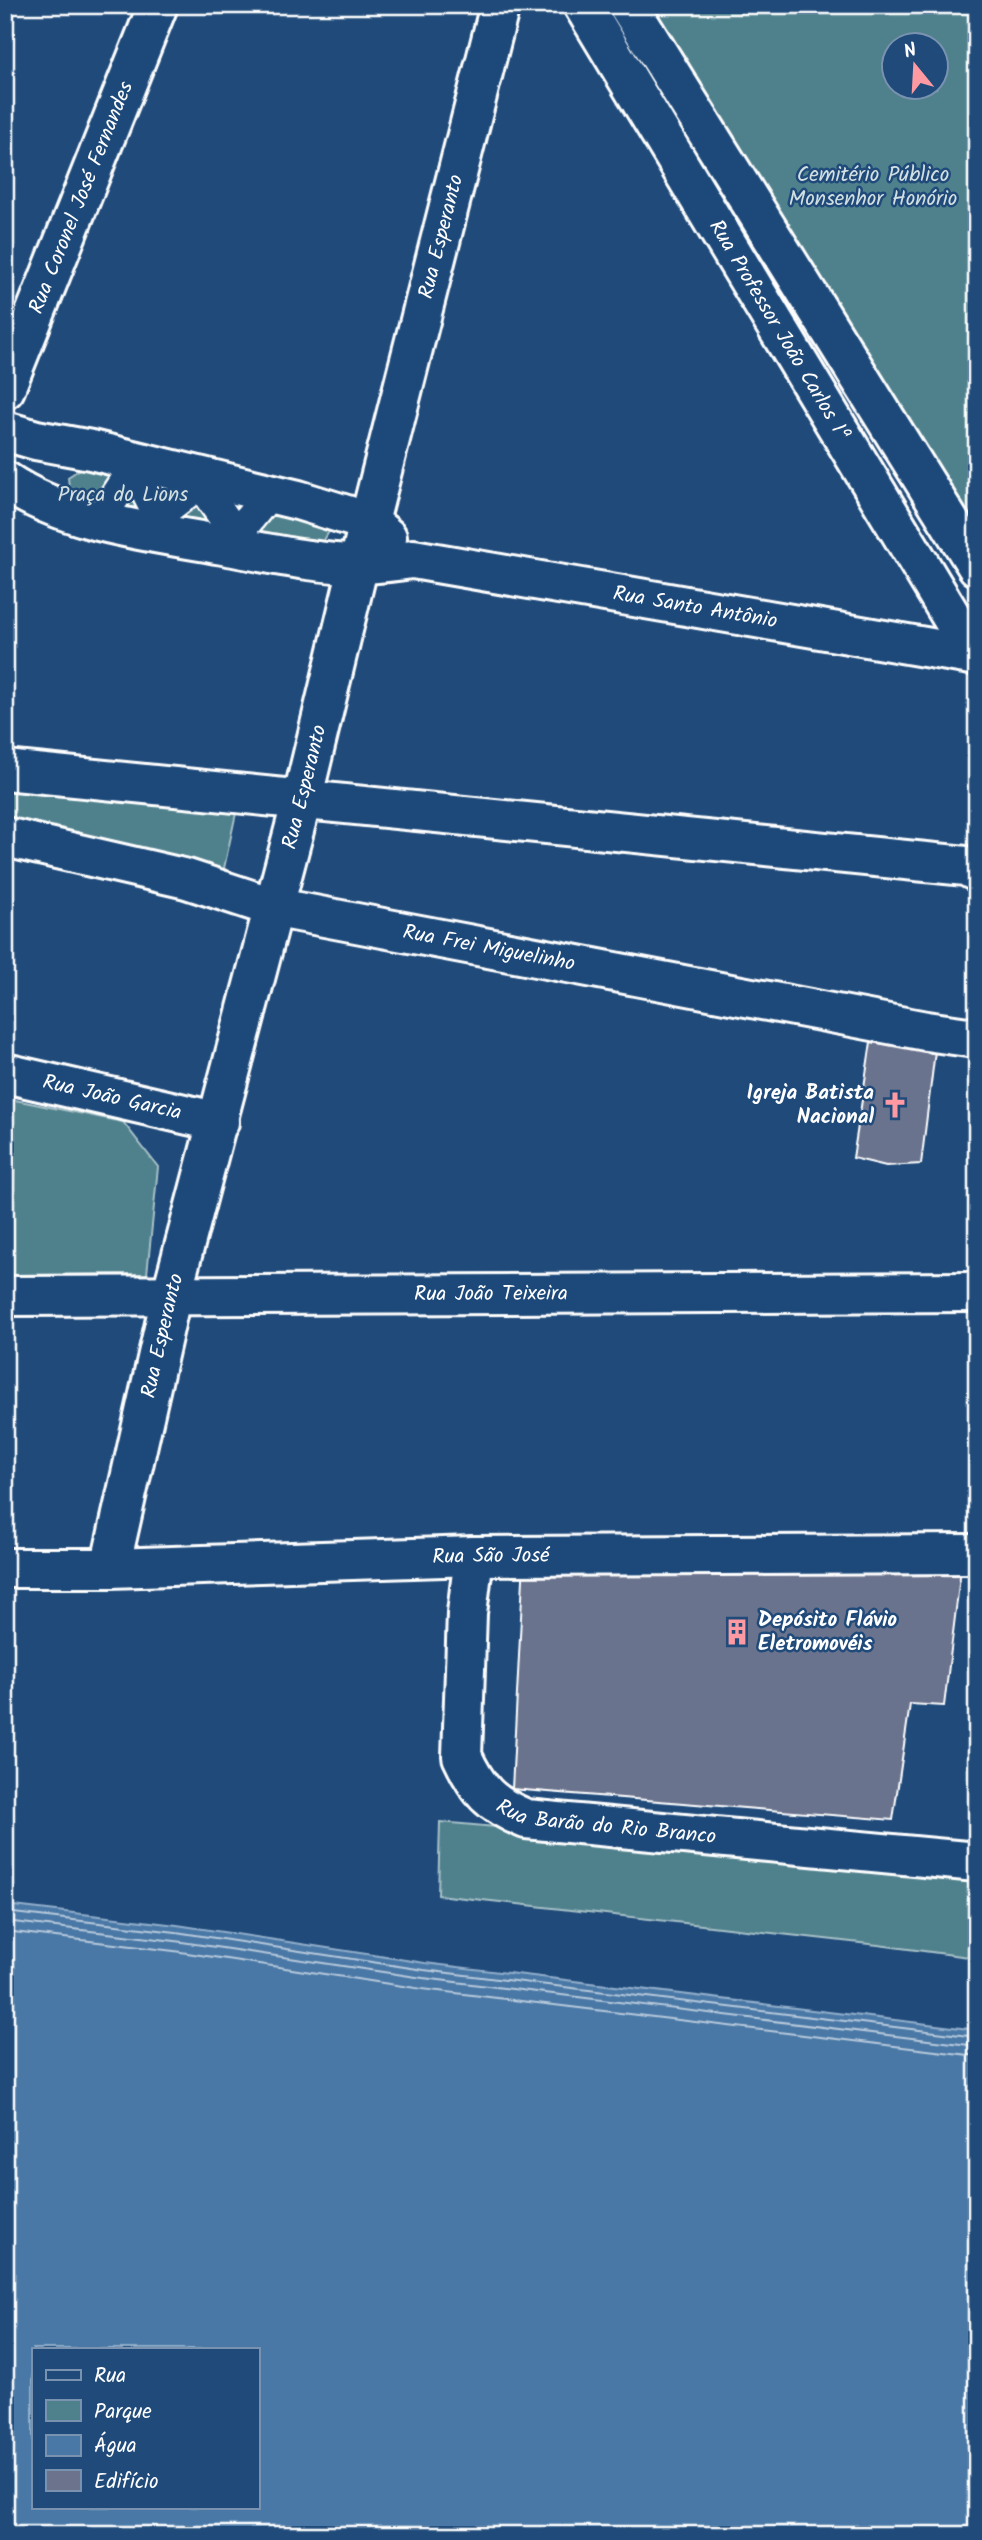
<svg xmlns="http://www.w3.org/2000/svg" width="982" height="2540" viewBox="0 0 982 2540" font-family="Kalam,sans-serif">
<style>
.green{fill:#4f818d;stroke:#a7c0c6;stroke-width:2;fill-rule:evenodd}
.water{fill:#4a78a6;stroke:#92aeca;stroke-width:2;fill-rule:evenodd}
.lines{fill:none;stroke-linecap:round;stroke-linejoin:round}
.shore{stroke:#b7c9db;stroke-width:2}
.building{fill:#6b738d;stroke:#fff;stroke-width:2}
.pedestrian-casing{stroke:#fff;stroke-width:35}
.minor-casing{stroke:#fff;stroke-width:44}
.pedestrian{stroke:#1f4a7a;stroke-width:30}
.minor{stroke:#1f4a7a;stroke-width:38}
.labels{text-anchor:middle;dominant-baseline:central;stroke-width:5;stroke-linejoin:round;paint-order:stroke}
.park-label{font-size:21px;fill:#d3e0e2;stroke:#1f4a7a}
.street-label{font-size:21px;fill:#fff;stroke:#1f4a7a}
.poi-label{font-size:21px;font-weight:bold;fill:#fff;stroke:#1f4a7a;text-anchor:end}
</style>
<rect width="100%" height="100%" fill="#1f4a7a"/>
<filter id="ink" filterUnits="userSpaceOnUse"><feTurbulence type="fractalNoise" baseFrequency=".0143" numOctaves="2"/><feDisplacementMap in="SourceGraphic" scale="14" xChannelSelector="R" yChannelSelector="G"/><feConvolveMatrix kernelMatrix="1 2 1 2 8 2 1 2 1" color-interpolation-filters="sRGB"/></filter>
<g filter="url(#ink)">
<path class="green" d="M637,5H977V544ZM894,46H936V88H894Z
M91,462L307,517L330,530L322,543L288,547L70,499L68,477Z
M5,783L238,804L223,873L5,818Z
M5,1098L123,1122L158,1167L147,1274L5,1275Z
M440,1822L977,1870V1958L878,1945L438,1895Z"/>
<path class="water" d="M5,1905L177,1925L425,1963L977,2030V2535H5ZM33,2349H257V2507H33Z"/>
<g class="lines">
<path class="shore" d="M5,1912L176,1932L424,1970L977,2037
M5,1921L175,1941L423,1978L977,2046
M5,1931L174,1951L422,1989L977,2056"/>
</g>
<path class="building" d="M871,1042L935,1051L921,1164L886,1166L853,1158Z
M5,1168H14L13,1198H5Z
M524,1560H962L944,1706L910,1704L893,1820L512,1789Z"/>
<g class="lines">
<g class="pedestrian-casing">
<path id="pedestrian" d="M98,522L134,467L158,515L200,483L236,535L270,493"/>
</g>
<g class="minor-casing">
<g id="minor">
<path d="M583,5L975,656"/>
<path d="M628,5L977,566"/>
<path id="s1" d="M5,389L158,5"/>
<path d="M5,431L36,440L91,450L298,500L369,522L387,537"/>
<path id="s2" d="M5,481C69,524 149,531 223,545C268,553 315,564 360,564C378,564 396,561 413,559L977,656"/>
<path d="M5,770L966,866L977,872"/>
<path id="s3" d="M5,837L187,879L272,907L926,1031L968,1037L977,1035"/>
<path id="s4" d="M5,1073L219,1122"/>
<path id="s5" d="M5,1296L977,1292"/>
<path id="s6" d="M474,1556L467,1613L462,1756C478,1791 490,1804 526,1819L977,1862"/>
<path id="s7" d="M5,1568H110L474,1556L977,1554"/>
<path id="s8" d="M110,1568L171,1297L302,800L369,522L500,5"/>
</g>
</g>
<use href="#pedestrian" class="pedestrian"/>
<use href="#minor" class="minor"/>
</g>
</g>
<defs>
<g id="church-bare" transform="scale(2.1)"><path d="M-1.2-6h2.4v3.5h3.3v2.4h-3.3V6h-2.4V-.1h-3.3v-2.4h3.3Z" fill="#ff9aa2" stroke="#1f4a7a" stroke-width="2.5" paint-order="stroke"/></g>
<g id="building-bare" transform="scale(2.1)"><path d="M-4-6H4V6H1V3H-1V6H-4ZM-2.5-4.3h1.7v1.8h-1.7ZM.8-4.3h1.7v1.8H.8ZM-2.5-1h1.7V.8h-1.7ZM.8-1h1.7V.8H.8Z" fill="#ff9aa2" stroke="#1f4a7a" stroke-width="2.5" paint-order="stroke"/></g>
</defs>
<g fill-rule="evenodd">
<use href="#church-bare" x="895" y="1105"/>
<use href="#building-bare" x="737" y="1632"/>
</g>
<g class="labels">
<g class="park-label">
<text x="873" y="175">Cemitério Público<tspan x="873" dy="24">Monsenhor Honório</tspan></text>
<text x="123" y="495">Praça do Lions</text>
</g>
<g class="street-label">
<text stroke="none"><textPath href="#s1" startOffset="206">Rua Coronel José Fernandes</textPath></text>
<text stroke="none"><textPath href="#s8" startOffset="1372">Rua Esperanto</textPath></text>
<text transform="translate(779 331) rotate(59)">Rua Professor João Carlos 1ª</text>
<text stroke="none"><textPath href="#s2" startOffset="707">Rua Santo Antônio</textPath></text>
<text stroke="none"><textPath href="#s8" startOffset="805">Rua Esperanto</textPath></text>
<text stroke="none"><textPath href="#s3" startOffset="497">Rua Frei Miguelinho</textPath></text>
<text stroke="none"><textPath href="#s4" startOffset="110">Rua João Garcia</textPath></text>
<text stroke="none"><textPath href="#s5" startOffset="486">Rua João Teixeira</textPath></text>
<text stroke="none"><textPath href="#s8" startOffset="238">Rua Esperanto</textPath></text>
<text stroke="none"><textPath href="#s7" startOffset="486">Rua São José</textPath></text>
<text stroke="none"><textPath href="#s6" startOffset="373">Rua Barão do Rio Branco</textPath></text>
</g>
<g class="poi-label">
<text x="874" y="1093">Igreja Batista<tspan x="874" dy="24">Nacional</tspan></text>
<text x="758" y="1620" text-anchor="start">Depósito Flávio<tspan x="758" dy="24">Eletromovéis</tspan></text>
</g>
</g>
<rect width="982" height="2540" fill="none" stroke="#1f4a7a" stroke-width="28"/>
<rect x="14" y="14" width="954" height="2512" fill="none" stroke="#fff" stroke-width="2.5" filter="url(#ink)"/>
<rect x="32" y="2348" width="228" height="161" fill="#1f4a7a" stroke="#7992af" stroke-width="2"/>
<rect x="46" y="2370" width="35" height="10" fill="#1f4a7a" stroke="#7992af" stroke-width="2"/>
<text x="94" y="2382" font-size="21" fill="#ffffff">Rua</text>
<rect x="46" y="2400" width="35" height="21" fill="#4f818d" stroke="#7992af" stroke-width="2"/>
<text x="94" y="2418" font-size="21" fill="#ffffff">Parque</text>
<rect x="46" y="2435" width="35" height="21" fill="#4a78a6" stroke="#7992af" stroke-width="2"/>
<text x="94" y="2452" font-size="21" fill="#ffffff">Água</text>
<rect x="46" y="2470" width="35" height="21" fill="#6b738d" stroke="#7992af" stroke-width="2"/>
<text x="94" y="2488" font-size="21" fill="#ffffff">Edifício</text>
<g transform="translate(915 66) rotate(342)"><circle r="33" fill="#1f4a7a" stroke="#7992af" stroke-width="2"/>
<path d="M0-5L12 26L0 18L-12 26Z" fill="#ff9aa2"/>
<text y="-10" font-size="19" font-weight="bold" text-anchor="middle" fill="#ffffff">N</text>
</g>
</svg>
